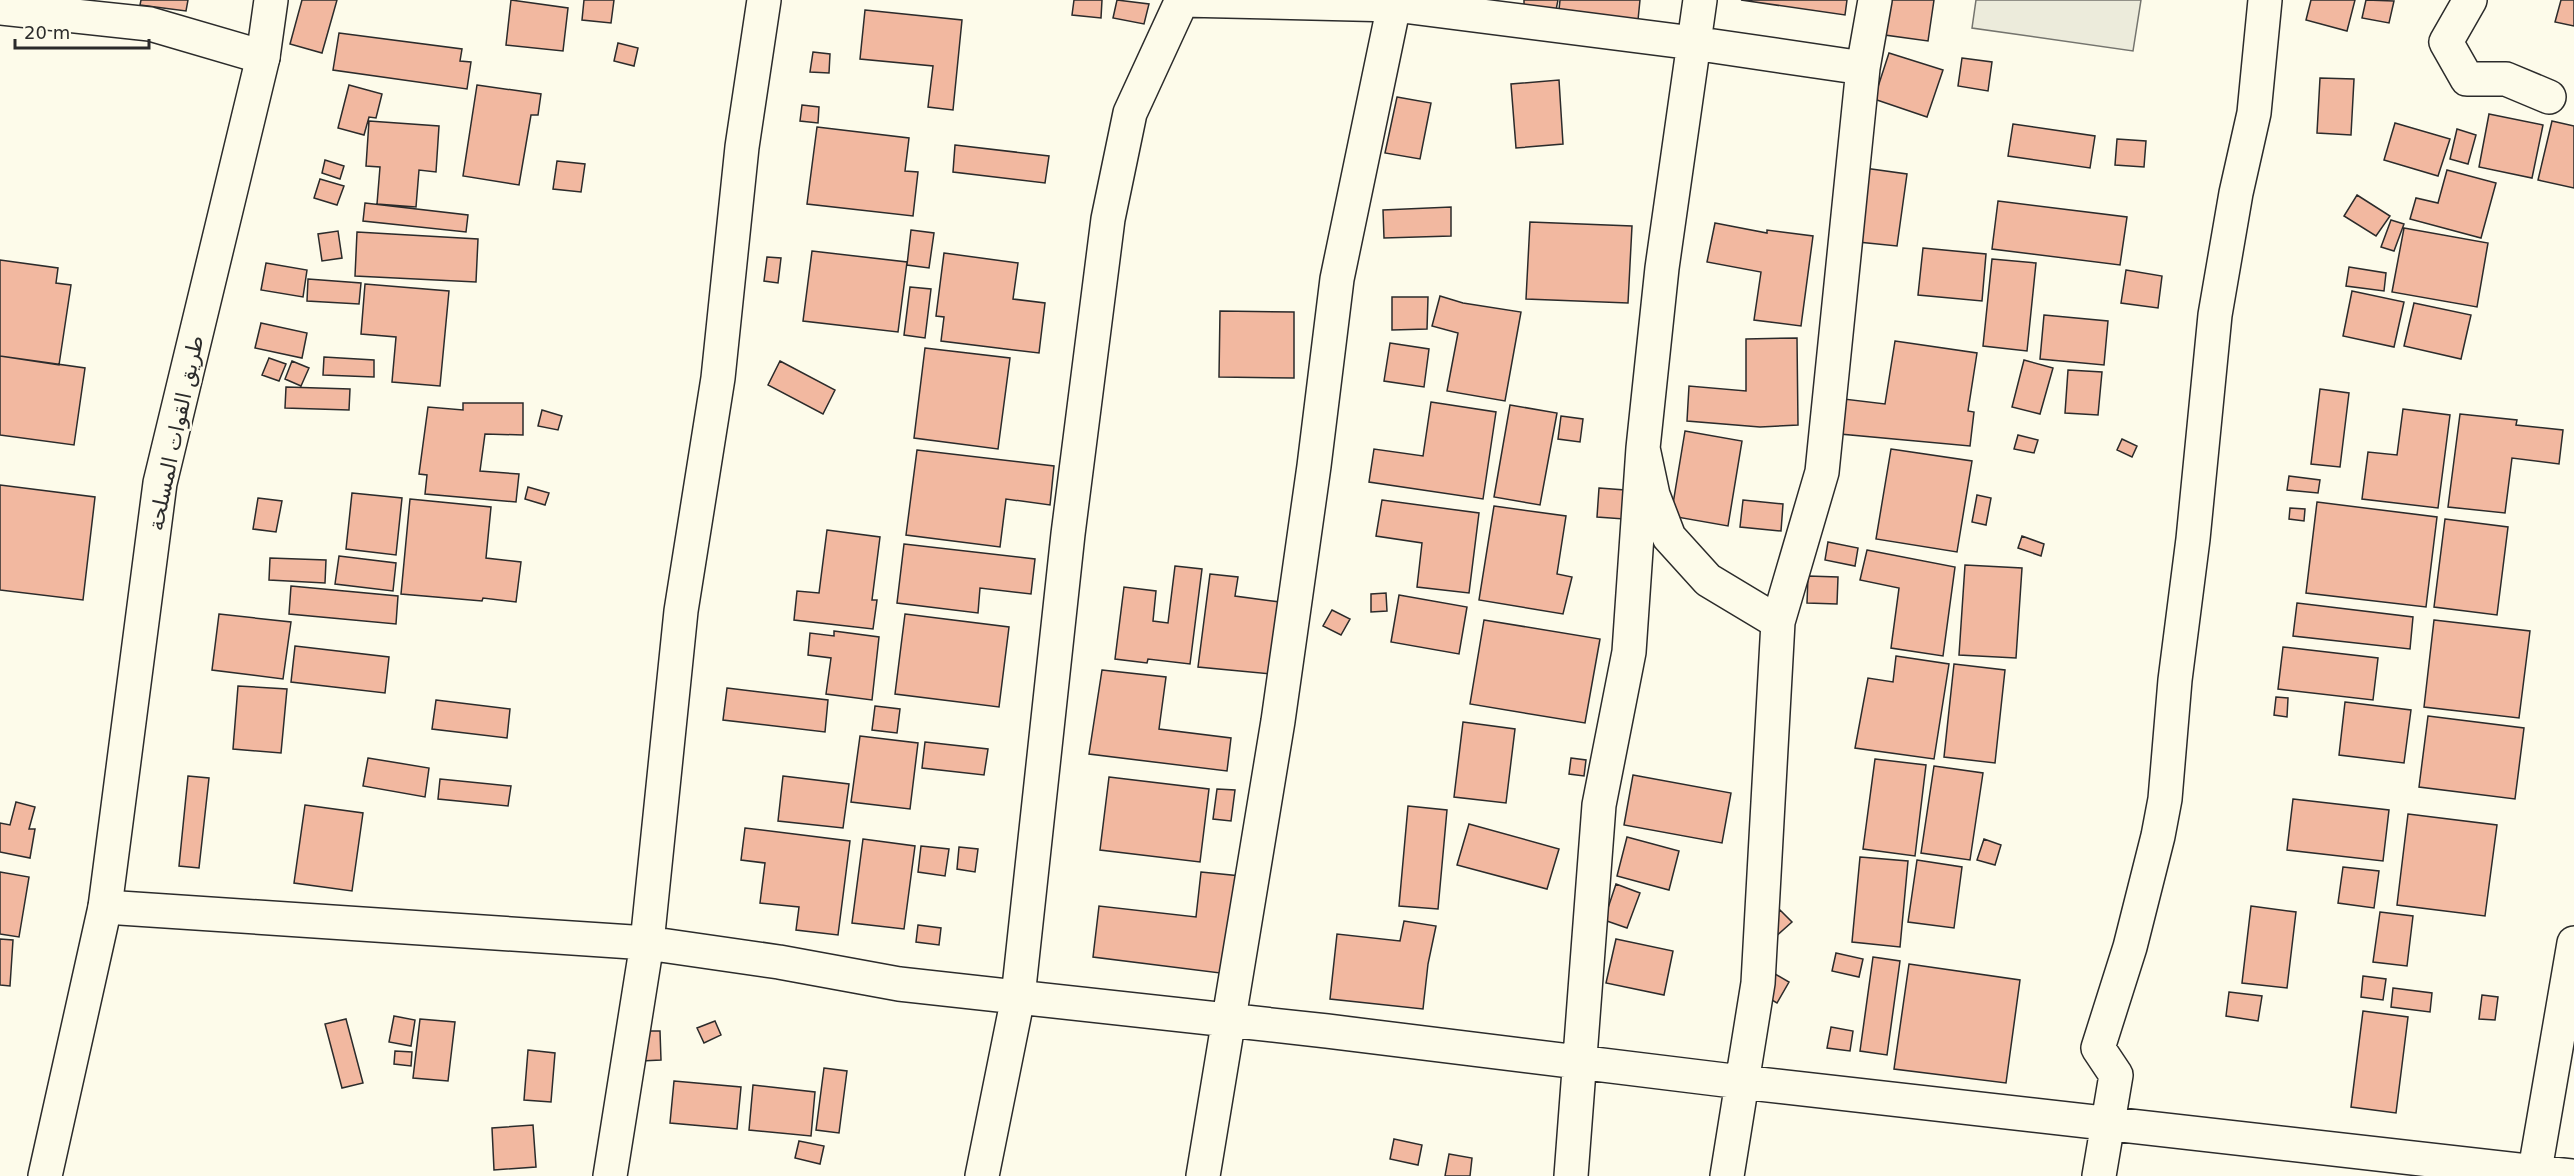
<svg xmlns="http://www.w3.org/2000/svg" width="2574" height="1176" viewBox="0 0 2574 1176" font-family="'DejaVu Sans',Vazirmatn,sans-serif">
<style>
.green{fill:#ecebdb;stroke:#74746e;stroke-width:1.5}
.building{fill:#f2b8a0;stroke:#2b2b2b;stroke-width:1.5}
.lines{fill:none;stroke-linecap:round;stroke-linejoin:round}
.minor-casing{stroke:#2b2b2b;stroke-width:36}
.tertiary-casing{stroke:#2b2b2b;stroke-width:36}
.minor{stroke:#fdfbea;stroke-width:33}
.tertiary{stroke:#fdfbea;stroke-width:33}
.labels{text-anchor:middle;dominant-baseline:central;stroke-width:4.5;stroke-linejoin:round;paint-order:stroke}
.street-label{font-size:21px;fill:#2b2b2b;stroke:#fdfbea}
</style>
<rect width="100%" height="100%" fill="#fdfbea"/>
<path class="green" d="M1976,0H2141L2133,51L1972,28Z"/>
<path class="building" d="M141,0H188L186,11L140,5Z
M302,0H337L322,53L290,44Z
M511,0L568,8L563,51L506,45Z
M584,0H614L611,23L582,20Z
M1074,0H1102L1101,18L1072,15Z
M1117,0L1149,4L1144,24L1113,18Z
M1524,0H1558L1556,10L1524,5Z
M1560,0H1640L1638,20L1559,10Z
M1741,0H1847L1845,15Z
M1891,0H1934L1928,41L1885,35Z
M2311,0H2355L2347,31L2306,20Z
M2366,0L2394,1L2389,23L2362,18Z
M2561,0H2574V26L2555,22Z
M865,10L962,20L953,110L928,107L933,66L860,59Z
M339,33L462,49L460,61L471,62L467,89L333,70Z
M618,43L638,48L634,66L614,61Z
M813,52L830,54L829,73L810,72Z
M1889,53L1943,70L1927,117L1874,99Z
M1962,58L1992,62L1988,91L1958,86Z
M2320,78L2354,79L2351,135L2317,133Z
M1559,80L1563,144L1516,148L1511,84Z
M349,85L382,94L376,118L369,117L364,135L338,128Z
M477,85L541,94L538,115H531L519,185L463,176Z
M1397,97L1431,103L1420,159L1385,153Z
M802,105L819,107L818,123L800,121Z
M2489,114L2543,125L2532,178L2479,167Z
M369,121L439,126L436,172L419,170L416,207L377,204L380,167L366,166Z
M2552,121L2574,126V188L2538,180Z
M2395,123L2450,139L2438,176L2384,160Z
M2013,124L2095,136L2090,168L2008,156Z
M817,127L909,138L905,171L918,172L913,216L807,204Z
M2457,129L2476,135L2468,164L2450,159Z
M2117,139L2146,141L2144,167L2115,165Z
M955,145L1049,156L1045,183L953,172Z
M325,160L344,166L340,179L322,173Z
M557,161L585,164L581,192L553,189Z
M1857,167L1907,174L1897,246L1848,241Z
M2447,170L2496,183L2481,238L2410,219L2416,198L2438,203Z
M320,179L344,186L337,205L314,198Z
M2357,195L2390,216L2376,236L2344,216Z
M1998,201L2127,217L2120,265L1992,249Z
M365,203L468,215L466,232L363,221Z
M1451,207V236L1384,238L1383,210Z
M2391,220L2404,224L2394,251L2381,247Z
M1530,222L1632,226L1628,303L1526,299Z
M1715,223L1767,233V230L1813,236L1801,326L1754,320L1761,272L1707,262Z
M2404,228L2488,243L2477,307L2392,292Z
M911,230L934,233L929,268L907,265Z
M338,231L342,258L322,261L318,234Z
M357,232L478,239L476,282L355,276Z
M1923,248L1986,254L1982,301L1918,295Z
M812,251L907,262L898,332L803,321Z
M944,253L1018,263L1013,299L1045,303L1039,353L941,341L944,317L936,316Z
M767,257L781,258L778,283L764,281Z
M1992,259L2036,263L2027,351L1983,346Z
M0,260L58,268L56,283L71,285L59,365L0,356Z
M266,263L307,270L303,297L261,290Z
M2349,267L2386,273L2384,291L2346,286Z
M2126,270L2162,276L2158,308L2121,303Z
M308,279L361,283L359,304L307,301Z
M365,284L449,291L440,386L392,382L396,337L361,334Z
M910,287L931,289L925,338L904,335Z
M2352,291L2404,302L2394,347L2343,336Z
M1440,296L1463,303L1521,312L1505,401L1447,391L1458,333L1432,326Z
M1392,297H1428L1427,329L1392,330Z
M2414,303L2471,315L2461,359L2404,346Z
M1220,311L1294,312V378L1219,377Z
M2044,315L2108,321L2104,365L2040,359Z
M261,323L307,333L302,358L255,348Z
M1797,338L1798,425L1760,427L1687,421L1689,386L1746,391V339Z
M1895,341L1977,353L1968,411L1974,412L1970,446L1840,434L1844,399L1885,404Z
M1390,343L1429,349L1424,387L1384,381Z
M925,348L1010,358L998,449L914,438Z
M0,356L85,368L74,445L0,435Z
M324,357L374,360V377L323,375Z
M269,358L286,364L279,381L262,375Z
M2024,360L2053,368L2040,414L2012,407Z
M292,361L309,368L301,386L285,379Z
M780,361L835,390L823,414L768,385Z
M2068,370L2102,372L2098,415L2065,413Z
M286,387L350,389L349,410L285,408Z
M2320,389L2349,393L2340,467L2311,464Z
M1431,402L1496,412L1483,499L1369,482L1374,449L1423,456Z
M463,403H523V435L485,434L480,471L519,474L516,502L425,494L427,475L419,474L428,407L463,410Z
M1510,405L1557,413L1540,505L1494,497Z
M2403,409L2450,415L2438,508L2362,499L2368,452L2397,455Z
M542,410L562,416L558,430L538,426Z
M2460,414L2517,420L2516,425L2563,430L2559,464L2512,458L2505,513L2448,507Z
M1561,416L1583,419L1580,442L1558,439Z
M1685,431L1742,441L1728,526L1671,516Z
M2018,435L2038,440L2034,453L2014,449Z
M2122,439L2137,446L2132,457L2117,450Z
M1891,449L1972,461L1957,552L1876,539Z
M917,450L1054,466L1050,505L1006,499L1000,547L906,535Z
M2289,476L2320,480L2318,493L2287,490Z
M0,485L95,497L83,600L0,590Z
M528,487L549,493L545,505L525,499Z
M1599,488L1625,490L1624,519L1597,517Z
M352,493L402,498L396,555L346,549Z
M1977,495L1991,498L1986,525L1972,522Z
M258,498L282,501L276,532L253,529Z
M410,499L491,507L486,558L521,562L516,602L483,598L482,601L401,594Z
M1382,500L1479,513L1469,593L1417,587L1422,543L1376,536Z
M1743,500L1783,504L1781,531L1740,527Z
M2317,502L2437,517L2426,607L2306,593Z
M1494,506L1566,516L1557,574L1572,577L1563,614L1479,600Z
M2290,508L2305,509L2304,521L2289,519Z
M2445,519L2508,527L2497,615L2434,607Z
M827,530L880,537L872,600H877L873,629L794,620L797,591L819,593Z
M2022,536L2044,544L2041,556L2018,548Z
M1828,542L1858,548L1855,566L1825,560Z
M904,544L1035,559L1031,594L980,588L978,613L897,603Z
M1867,550L1955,567L1943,656L1891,648L1899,588L1860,580Z
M339,556L396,563L393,591L335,584Z
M270,558L326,560L325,583L269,580Z
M1965,565L2022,568L2016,658L1959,655Z
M1175,566L1202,569L1190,664L1148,659L1147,663L1115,659L1124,587L1156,591L1153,621L1168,623Z
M1210,574L1238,577L1235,596L1280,602L1271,674L1198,667Z
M1808,576L1838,577L1837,604L1807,603Z
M291,586L398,596L396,624L289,614Z
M1386,593L1387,611L1371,612V594Z
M1399,595L1467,607L1459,654L1391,642Z
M2297,603L2413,617L2410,649L2293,636Z
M1332,610L1350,619L1341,635L1323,626Z
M219,614L291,622L283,679L212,670Z
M905,614L1009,627L999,707L895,694Z
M1484,620L1600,639L1585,723L1470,704Z
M2434,620L2530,631L2519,718L2424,707Z
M834,631L879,637L872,700L826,694L831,658L808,655L810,633L834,636Z
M295,646L389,657L385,693L291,682Z
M2283,647L2378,658L2373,700L2278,689Z
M1896,656L1949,664L1934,759L1855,748L1868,678L1893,682Z
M1954,664L2005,670L1995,763L1944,757Z
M1102,670L1166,677L1159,729L1231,738L1227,771L1089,754Z
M238,686L287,689L281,753L233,749Z
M727,688L828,700L825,732L723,720Z
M2276,697L2288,698L2287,717L2274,715Z
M436,700L510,709L507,738L432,729Z
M2345,702L2411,710L2404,763L2339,755Z
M875,706L900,709L897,733L872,730Z
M2428,716L2524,728L2515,799L2419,787Z
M1463,722L1515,729L1506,803L1454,797Z
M860,736L918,743L910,809L851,802Z
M925,742L988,749L984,775L922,768Z
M368,758L429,768L425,797L363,786Z
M1571,758L1586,760L1584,776L1569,774Z
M1875,759L1926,765L1915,856L1863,849Z
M1934,766L1983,773L1970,860L1921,853Z
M1633,775L1731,793L1722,843L1624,825Z
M188,776L209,778L199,868L179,866Z
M783,776L849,784L843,828L778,821Z
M1109,777L1209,789L1200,862L1100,850Z
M440,779L511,786L508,806L438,799Z
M1217,789L1235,790L1231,821L1213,819Z
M2293,799L2389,810L2383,861L2287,850Z
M16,802L35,807L29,829H35L30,858L0,852V823L10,825Z
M305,805L363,813L352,891L294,883Z
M1408,806L1447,810L1438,909L1399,906Z
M2408,814L2497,825L2485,916L2397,905Z
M1469,824L1559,849L1547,889L1457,865Z
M745,828L850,841L838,935L796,930L799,907L760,903L765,863L741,860Z
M1627,837L1679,851L1669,890L1617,876Z
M863,839L915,846L904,929L852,923Z
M1984,839L2001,845L1995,865L1977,860Z
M921,846L949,849L945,876L918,872Z
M959,847L978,849L975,872L957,869Z
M1860,857L1908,861L1900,947L1852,942Z
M1917,860L1962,867L1954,928L1908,922Z
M2343,867L2379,871L2374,908L2338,903Z
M0,872L29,877L19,937L0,934Z
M1201,872L1241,876L1228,974L1093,957L1099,906L1196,917Z
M1616,884L1640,893L1627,928L1604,920Z
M2251,906L2296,912L2287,988L2242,983Z
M1780,910L1792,922L1773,939L1763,927Z
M2380,912L2413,916L2407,966L2373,962Z
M1404,921L1436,926L1428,964L1423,1009L1330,999L1337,934L1400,941Z
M918,925L941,928L939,945L916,942Z
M0,939L13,940L10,986L0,985Z
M1616,939L1673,951L1664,995L1606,983Z
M1836,953L1863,959L1859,977L1832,971Z
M1873,957L1900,961L1887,1055L1860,1051Z
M1909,964L2020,980L2006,1083L1894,1069Z
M1770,971L1789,982L1777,1003L1758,992Z
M2363,976L2386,979L2383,1000L2361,997Z
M2393,988L2432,993L2430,1012L2391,1007Z
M2229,992L2262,996L2258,1021L2226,1016Z
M2482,995L2498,997L2495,1020L2479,1019Z
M2363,1011L2408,1017L2396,1113L2351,1107Z
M394,1016L415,1020L411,1046L389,1042Z
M346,1019L363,1083L342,1088L325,1024Z
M420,1019L455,1022L448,1081L413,1078Z
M715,1021L721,1035L704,1043L697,1028Z
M1831,1027L1853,1031L1850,1051L1827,1048Z
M640,1031H660L661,1060L641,1061Z
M528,1050L555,1053L551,1102L524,1100Z
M395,1051L412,1052L411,1066L394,1064Z
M824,1068L847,1071L839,1133L816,1130Z
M674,1081L741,1087L737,1129L670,1123Z
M753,1085L815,1092L811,1136L749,1130Z
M533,1125L536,1167L494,1170L492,1128Z
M1394,1139L1422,1145L1418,1165L1390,1159Z
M799,1141L824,1146L820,1164L795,1158Z
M1449,1154L1472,1158L1470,1176H1445Z"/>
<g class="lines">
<g class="minor-casing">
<path id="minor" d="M1182,0L1395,5L1693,43L1863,68
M1700,0L1662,268L1643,448L1653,495L1669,537L1708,580L1778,622
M2470,0L2446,42L2467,79H2506L2549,97
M0,8L150,24L263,57
M105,907L647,943L779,962L899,984L1327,1031L1741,1082L2571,1176
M610,1176L647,943L681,611L718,378L742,147L764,0
M982,1176L1018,997L1068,534L1108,219L1130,113L1182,0
M1203,1176L1278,721L1314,466L1337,279L1395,0
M1571,1176L1599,805L1629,652L1643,448
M1727,1176L1758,983L1778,622L1822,472L1863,68L1875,0
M2099,1176L2116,1075L2098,1048L2130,947L2158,836L2165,799L2175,680L2193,539L2215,315L2236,193L2254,113L2265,0
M2534,1176L2574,943"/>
</g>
<g class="tertiary-casing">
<path id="tertiary" d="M45,1176L105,907L160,483L263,57L271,0"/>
</g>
<use href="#minor" class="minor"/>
<use href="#tertiary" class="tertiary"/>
</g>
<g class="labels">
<g class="street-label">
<text transform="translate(176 433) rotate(-78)">طريق القوات المسلحة</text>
</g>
</g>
<path d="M15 39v9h134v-9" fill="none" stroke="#2b2b2b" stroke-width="3"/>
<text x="24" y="39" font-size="18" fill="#2b2b2b" stroke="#fdfbea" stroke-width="4.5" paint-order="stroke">20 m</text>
</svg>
